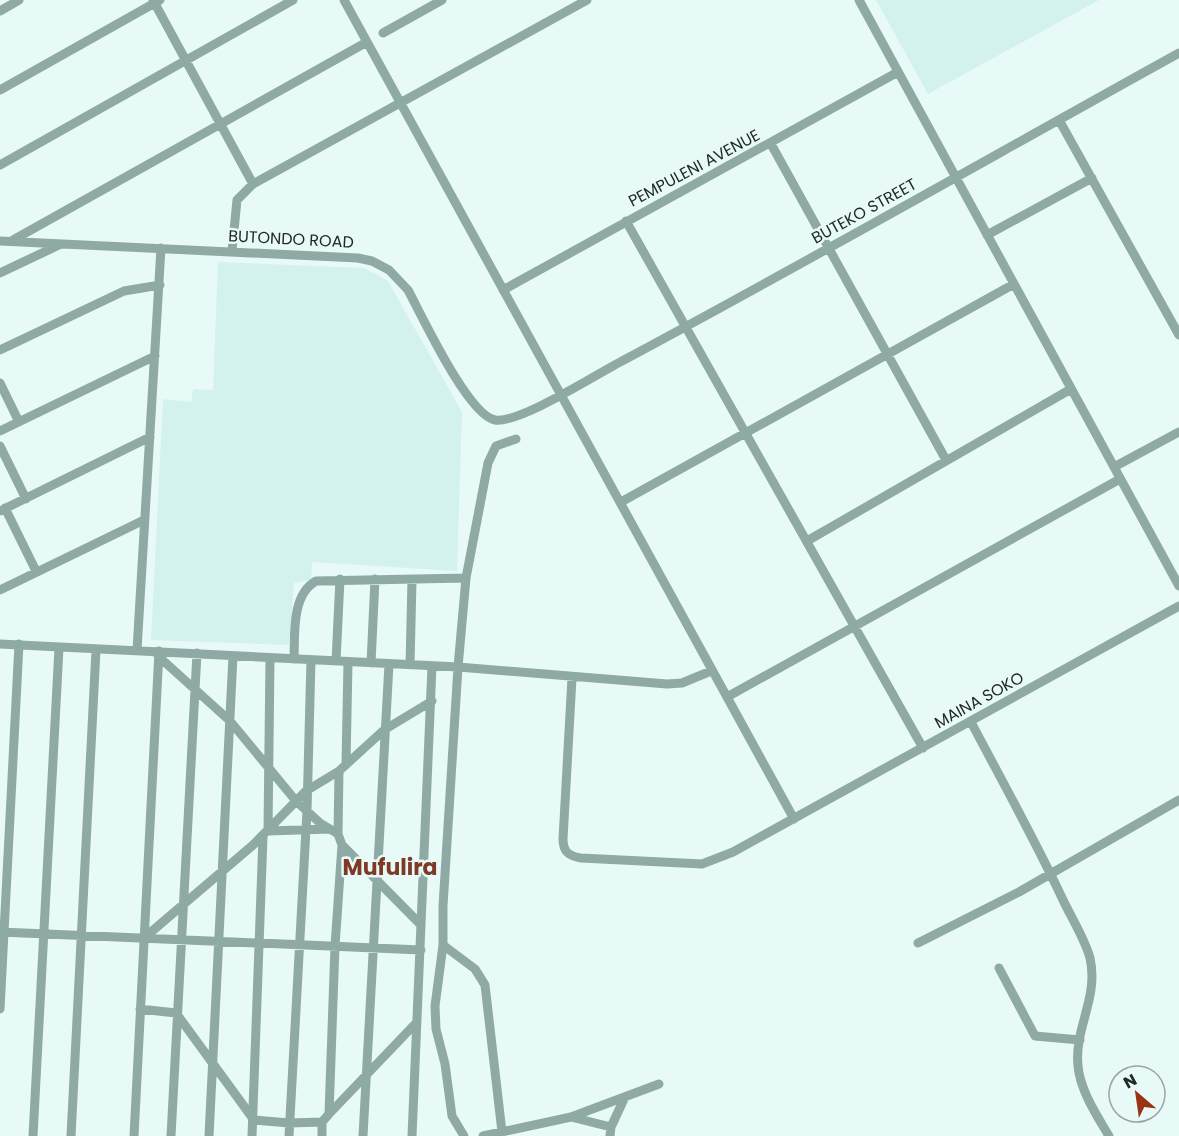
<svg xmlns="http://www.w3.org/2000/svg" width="1179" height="1136" viewBox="0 0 1179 1136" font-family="Poppins,sans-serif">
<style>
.built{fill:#d4f2ed}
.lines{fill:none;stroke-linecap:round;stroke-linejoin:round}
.minor{stroke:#8fa9a5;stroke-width:9}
.labels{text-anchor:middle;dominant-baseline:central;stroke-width:5;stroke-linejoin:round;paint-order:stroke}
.street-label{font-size:16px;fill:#222a29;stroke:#e7faf7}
.district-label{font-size:22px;font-weight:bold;fill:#7e3927;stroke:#e7faf7}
</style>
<rect width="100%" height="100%" fill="#e7faf7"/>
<path class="built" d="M876,0H1099L928,94Z
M218,262L364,268L388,281L462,412L457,571L312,562L311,580L294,583L289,645L151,640L163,399L191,402L193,389L213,390Z"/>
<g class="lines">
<path class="minor" d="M153,0L253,184
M344,0L794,819
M859,0L1179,586
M0,11L19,0
M383,33L442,0
M0,90L160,0
M1059,120L1179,335
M771,144L946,460
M0,165L293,0
M626,221L923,748
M987,235L1092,178
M13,240L367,42
M0,241L358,258L372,261L389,270L408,290C422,316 468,415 495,420C519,424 597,374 622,361C809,261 993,156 1179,53
M232,251L237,200L253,184L587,0
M0,273L59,245
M503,290L898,72
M0,350L124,291L160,285
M0,383L19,422
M0,431L155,356
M0,446L26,499
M1114,467L1179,432
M621,502L1014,284
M5,508L36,571
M0,511L150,437
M807,541L1071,389
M0,590L144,520
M0,644L458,667L667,684L682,683L711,671
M137,650L161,248
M158,656L230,721L296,801L320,823L338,834L342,845L421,925
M294,659C295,635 291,595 316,581L466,578
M336,661L340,579
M371,663L375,579
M410,665L412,580
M572,678L563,839C563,852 569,856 581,858L702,864L733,852L1179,606
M727,697L1120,479
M971,722C1002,781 1035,840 1063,900C1072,919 1085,939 1090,958C1099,998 1074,1028 1078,1066C1080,1090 1097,1116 1109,1136
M346,764L348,662
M268,831L270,659
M268,831L330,829
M338,834L339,771
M0,932L421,950
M144,938L253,845L306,791L339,771L384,730L432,701
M918,943L1019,892L1179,800
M443,945L435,1006L436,1029L445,1064L452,1116L464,1136
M999,968L1035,1036L1080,1040
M0,1009L19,644
M140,1009L176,1013L254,1120L289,1123L322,1122V1136
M329,1114L416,1023
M571,1117L659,1084
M322,1122L329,1114L335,946L342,845
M502,1132L485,985L475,969L443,945V906L458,667L466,578L488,463L496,446L516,439
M33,1136L59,648
M71,1136L96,650
M134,1136L159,651
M171,1136L197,653
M209,1136L233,656
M252,1136L263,837
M289,1136L307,811L311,660
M363,1136L389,664
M412,1136L432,666
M483,1136L571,1117L611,1127
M610,1136L611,1127L624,1099"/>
</g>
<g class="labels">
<g class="street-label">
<text transform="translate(694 168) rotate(-28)">PEMPULENI AVENUE</text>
<text transform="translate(864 211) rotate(-29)">BUTEKO STREET</text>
<text transform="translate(291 239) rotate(3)">BUTONDO ROAD</text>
<text transform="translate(979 700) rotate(-29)">MAINA SOKO</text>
</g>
<g class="district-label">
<text x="390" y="867">Mufulira</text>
</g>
</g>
<g transform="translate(1137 1094) rotate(331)"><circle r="28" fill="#e7faf7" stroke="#98a7a5" stroke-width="1.5"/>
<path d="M0-4.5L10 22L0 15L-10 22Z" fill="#9a3215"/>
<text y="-9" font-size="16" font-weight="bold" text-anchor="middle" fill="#222a29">N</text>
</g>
</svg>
